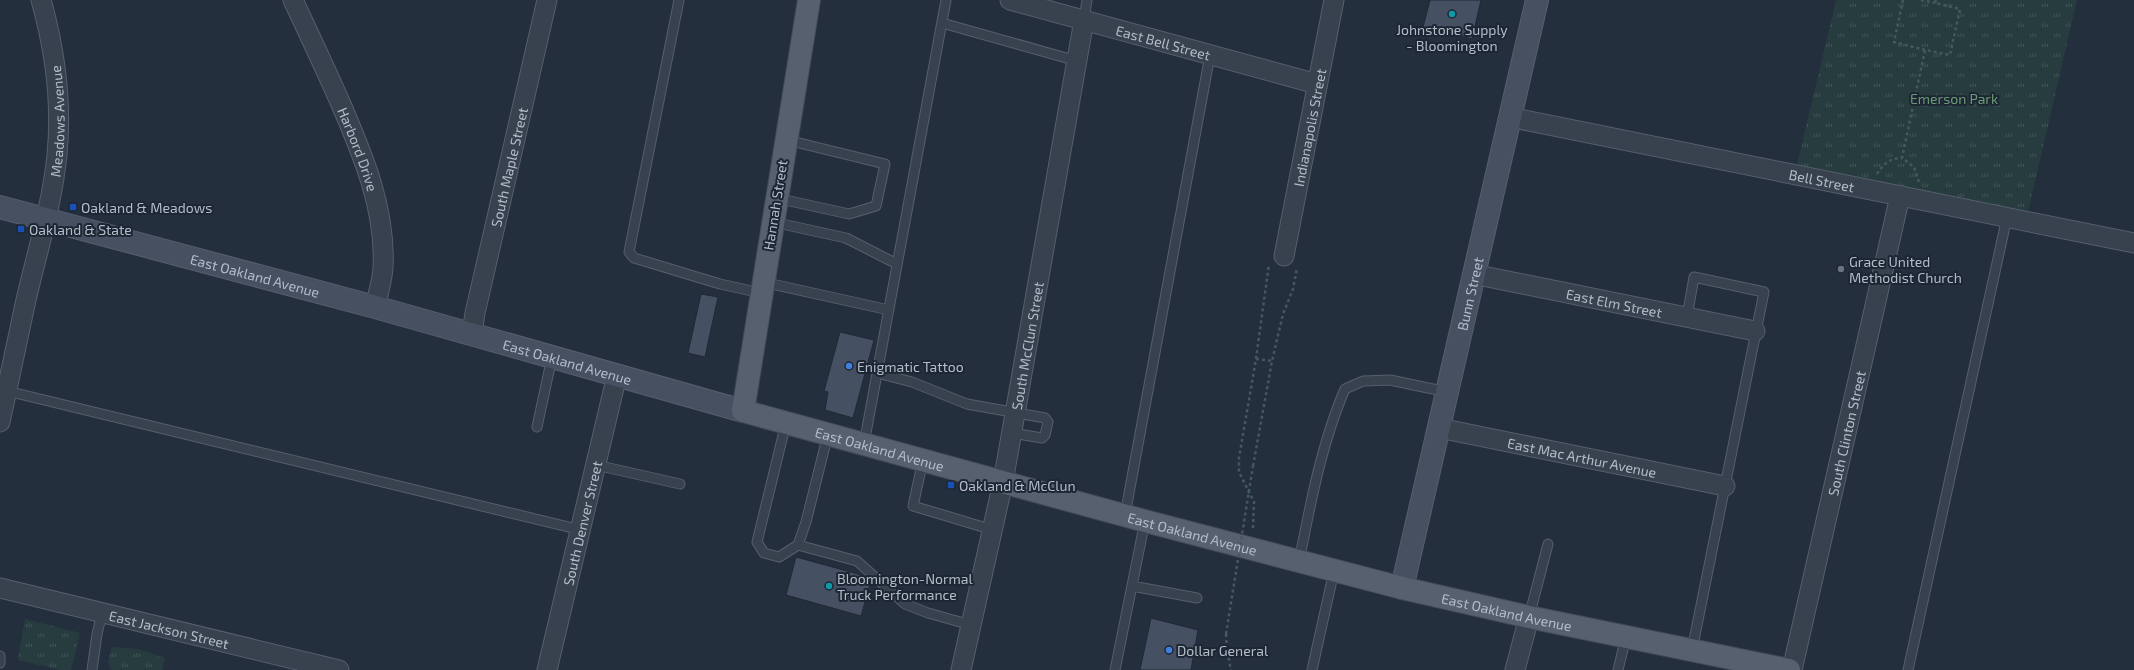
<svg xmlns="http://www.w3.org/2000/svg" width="2134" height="670" viewBox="0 0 2134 670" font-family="'Exo 2',sans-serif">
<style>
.grass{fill:url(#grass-tufts)}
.building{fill:#455162;stroke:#1f2835}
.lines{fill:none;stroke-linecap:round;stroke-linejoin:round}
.lane-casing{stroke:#565f6c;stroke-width:11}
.street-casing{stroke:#565f6c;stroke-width:21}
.secondary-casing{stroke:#565f6c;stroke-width:24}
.primary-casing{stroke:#414a57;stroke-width:24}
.path{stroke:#44595c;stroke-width:2.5;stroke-dasharray:3 3;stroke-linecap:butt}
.lane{stroke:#38414e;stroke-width:9}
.street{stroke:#38414e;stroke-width:19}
.secondary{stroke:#465061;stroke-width:22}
.primary{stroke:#56606e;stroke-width:22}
.path-bridge{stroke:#44595c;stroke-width:2.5;stroke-dasharray:3 3;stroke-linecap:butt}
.culture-dot{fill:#0f9aa8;stroke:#1d2633;stroke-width:1.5}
.transit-dot{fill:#1a4fb4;stroke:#1d2633;stroke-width:1.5}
.worship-dot{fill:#6b7280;stroke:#1d2633;stroke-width:1.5}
.shop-dot{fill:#3f7fe0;stroke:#1d2633;stroke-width:1.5}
.labels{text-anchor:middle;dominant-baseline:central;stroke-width:4;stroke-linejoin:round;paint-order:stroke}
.poi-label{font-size:14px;fill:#b4bcc9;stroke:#1d2633;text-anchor:start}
.street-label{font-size:14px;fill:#b4bcc9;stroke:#1d2633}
.park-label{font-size:14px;fill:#6b9a76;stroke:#1d2633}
</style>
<defs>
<pattern id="grass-tufts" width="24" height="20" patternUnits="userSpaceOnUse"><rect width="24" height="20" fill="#263c3f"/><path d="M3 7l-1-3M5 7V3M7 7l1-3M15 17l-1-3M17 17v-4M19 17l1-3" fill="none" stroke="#435659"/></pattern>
</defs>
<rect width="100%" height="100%" fill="#242f3e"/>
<path class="grass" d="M1836,0H2077L2028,212L1797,165Z
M25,619L80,633L71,670H60L18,660Z
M112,647L138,649L165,658L162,670H112L108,663Z"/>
<path class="building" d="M1430,0H1481L1472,39L1423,27Z
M701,294L718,297L705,357L688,353Z
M840,332L874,340L853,418L825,410L828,392L824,391Z
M796,557L865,576L871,581L861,616L786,595Z
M1151,618L1198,630L1191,670H1140Z"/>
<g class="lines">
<g class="lane-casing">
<path id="lane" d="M679,0L629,252L634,258L720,284L761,293
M1084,20L1087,0
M942,23L1077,61
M776,198L849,214L876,206L885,164L787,140
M773,222L846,238L897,264
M763,282L889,310
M1687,317L1694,277L1764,292L1692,650
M877,373L912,382L967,404L1045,418L1048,422L1045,435L1042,438L1012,433
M7,391L581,530
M786,423L757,542L764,553L779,557L798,545L806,522L828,434
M537,427L552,357
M864,444L946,0
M923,460L913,506L993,530
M596,465L680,484
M1125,515L1210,55
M798,545L857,561L905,604L928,613L971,625
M1299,562C1310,505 1322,442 1345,389L1363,381L1390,380L1447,392
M1132,586L1197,598
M1529,617L1548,544
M0,656V663
M92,670L97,634L102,613
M1115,670L1145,521
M1312,670L1334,571
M1618,670L1626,637
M1908,670L2007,217"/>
</g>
<g class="street-casing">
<g id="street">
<path id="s1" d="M293,0C309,34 325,68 340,102C363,155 386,209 383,268C382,282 378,294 375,307"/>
<path id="s2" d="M1010,0L1317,84"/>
<path id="s3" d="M1509,117L2134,243"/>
<path id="s4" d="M1284,256L1334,0"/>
<path id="s5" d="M1473,274L1755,331"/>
<path id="s6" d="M472,334L475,313L547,0"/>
<path id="s7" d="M0,422C9,381 17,341 26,300C37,252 52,205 57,155C62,104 55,50 41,0"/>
<path id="s8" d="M1439,428L1725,486"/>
<path id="s9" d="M0,588L339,670"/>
<path id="s10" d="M547,670L617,375"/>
<path id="s11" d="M961,670L1003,482L1084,20"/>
<path d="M1515,670L1529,617"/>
<path id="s12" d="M1792,670L1900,196"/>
</g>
</g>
<g class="secondary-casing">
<g id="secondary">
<path id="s13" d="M0,207L375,307L743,411"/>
<path id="s14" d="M1402,588L1537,0"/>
</g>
</g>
<g class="primary-casing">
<g id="primary">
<path id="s15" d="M809,0L743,411L1145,521L1402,588L1529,617L1789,670"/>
</g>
</g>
<path class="path" d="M1903,0L1894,42L1925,50
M1921,0L1935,3
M1877,174C1883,164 1890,158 1902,158
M1919,182L1914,167L1902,158L1925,50L1950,55L1960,9L1935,3L1936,0
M1256,359L1269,264
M1253,466L1272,361L1283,314L1293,289L1297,268
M1253,528L1254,502L1239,472V458L1256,359L1272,361
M1226,634L1227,650L1231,670"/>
<use href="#lane" class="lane"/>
<use href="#street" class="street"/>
<use href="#secondary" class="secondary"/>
<use href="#primary" class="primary"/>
<path class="path-bridge" d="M1226,634L1253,466"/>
</g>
<g class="culture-dot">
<circle cx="1452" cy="14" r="4"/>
<circle cx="829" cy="586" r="4"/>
</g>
<g class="transit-dot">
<rect x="69" y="203" width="8" height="8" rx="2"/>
<rect x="17" y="225" width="8" height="8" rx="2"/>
<rect x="947" y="481" width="8" height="8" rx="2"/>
</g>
<circle class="worship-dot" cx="1841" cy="269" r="4"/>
<g class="shop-dot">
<circle cx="849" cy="366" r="4"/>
<circle cx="1169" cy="650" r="4"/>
</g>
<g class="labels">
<g class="poi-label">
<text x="1452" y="29" text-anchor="middle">Johnstone Supply<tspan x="1452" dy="16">- Bloomington</tspan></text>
<text x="81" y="207">Oakland &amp; Meadows</text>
<text x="29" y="229">Oakland &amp; State</text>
<text x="1849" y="261">Grace United<tspan x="1849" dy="16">Methodist Church</tspan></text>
<text x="857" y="366">Enigmatic Tattoo</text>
<text x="959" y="485">Oakland &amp; McClun</text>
<text x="837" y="578">Bloomington-Normal<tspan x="837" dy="16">Truck Performance</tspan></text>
<text x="1177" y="650">Dollar General</text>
</g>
<g class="street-label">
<text stroke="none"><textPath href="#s2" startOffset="159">East Bell Street</textPath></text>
<text stroke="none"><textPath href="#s7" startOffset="307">Meadows Avenue</textPath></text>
<text stroke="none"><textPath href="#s4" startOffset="131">Indianapolis Street</textPath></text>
<text stroke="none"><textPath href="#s1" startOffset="163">Harbord Drive</textPath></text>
<text stroke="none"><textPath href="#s6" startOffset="171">South Maple Street</textPath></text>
<text stroke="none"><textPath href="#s3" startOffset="319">Bell Street</textPath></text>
<text transform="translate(775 205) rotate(-81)">Hannah Street</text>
<text stroke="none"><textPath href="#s13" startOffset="264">East Oakland Avenue</textPath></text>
<text stroke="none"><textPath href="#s14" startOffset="302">Bunn Street</textPath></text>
<text stroke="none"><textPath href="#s5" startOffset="144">East Elm Street</textPath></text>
<text stroke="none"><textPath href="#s11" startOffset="331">South McClun Street</textPath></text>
<text stroke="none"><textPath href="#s13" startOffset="588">East Oakland Avenue</textPath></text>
<text stroke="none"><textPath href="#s12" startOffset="243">South Clinton Street</textPath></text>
<text stroke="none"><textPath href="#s15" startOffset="558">East Oakland Avenue</textPath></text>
<text stroke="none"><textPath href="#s8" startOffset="146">East Mac Arthur Avenue</textPath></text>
<text stroke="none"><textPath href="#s10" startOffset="151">South Denver Street</textPath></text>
<text stroke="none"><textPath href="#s15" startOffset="882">East Oakland Avenue</textPath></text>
<text stroke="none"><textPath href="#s15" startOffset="1206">East Oakland Avenue</textPath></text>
<text stroke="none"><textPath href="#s9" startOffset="174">East Jackson Street</textPath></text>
</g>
<g class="park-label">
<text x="1954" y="98">Emerson Park</text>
</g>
</g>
</svg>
